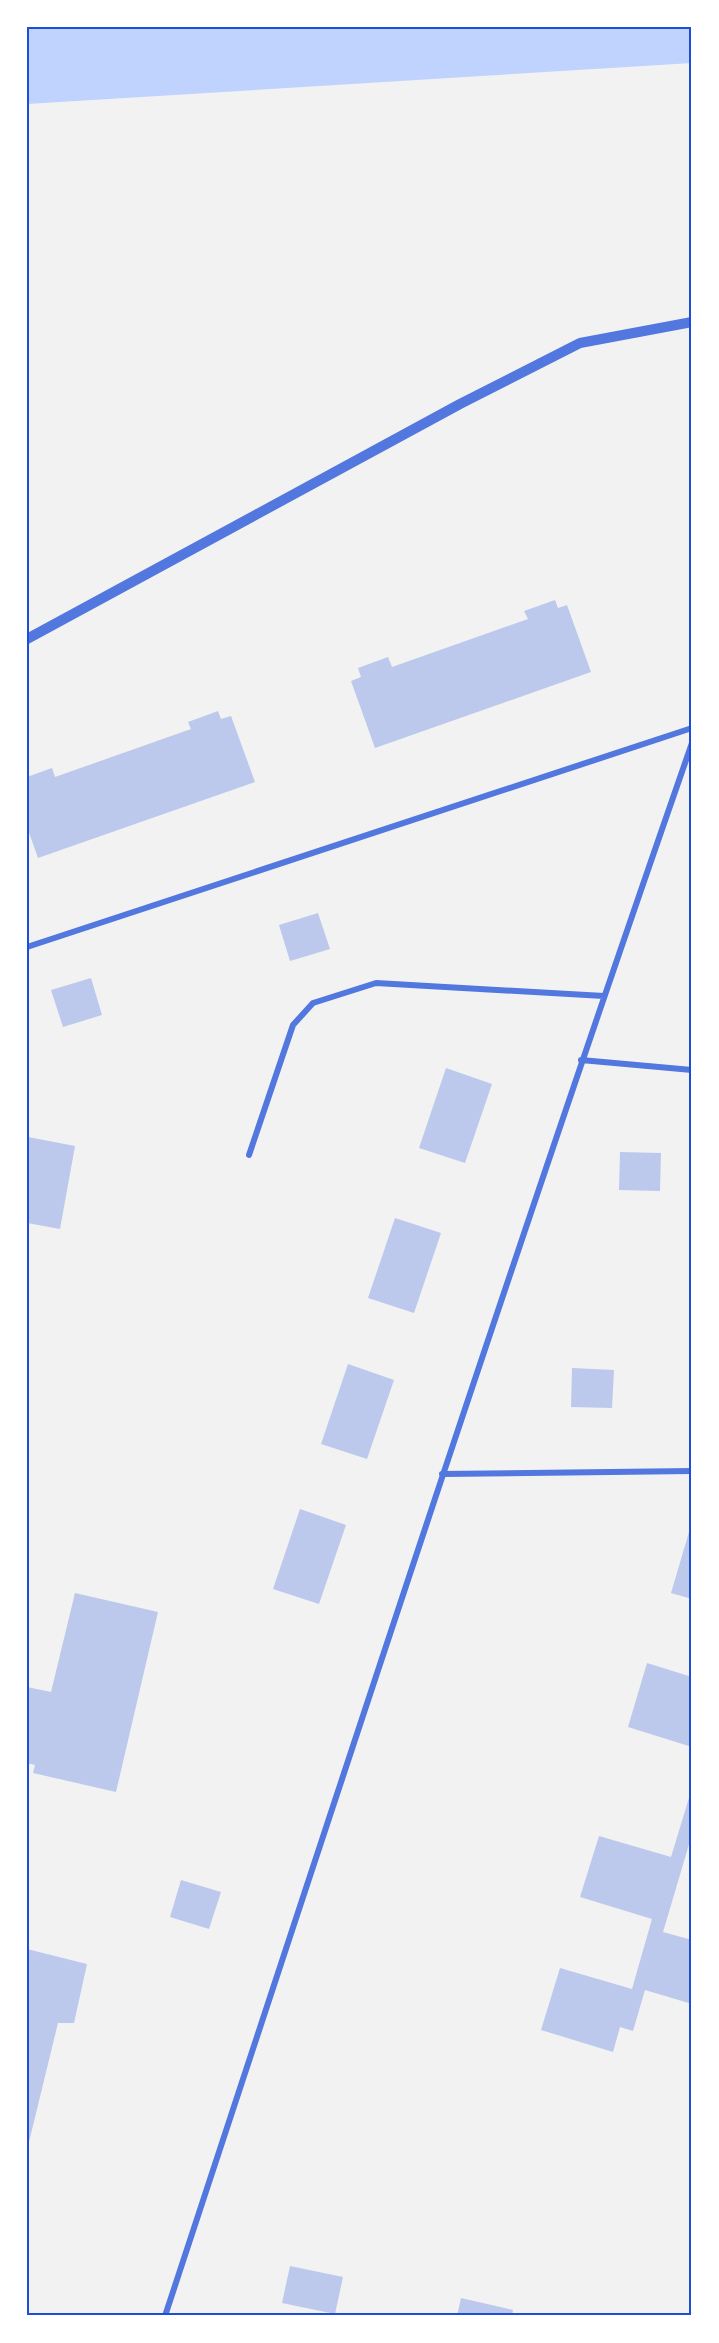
<svg xmlns="http://www.w3.org/2000/svg" width="719" height="2343" viewBox="0 0 719 2343" font-family="Lato,sans-serif">
<style>
.water{fill:#bfd3fe}
.building{fill:#bdc9ec}
.lines{fill:none;stroke-linecap:round;stroke-linejoin:round}
.minor{stroke:#5277de;stroke-width:6}
.tertiary{stroke:#5277de;stroke-width:10}
.neatline{fill:none;stroke:#1d4ed8;stroke-width:2}
</style>
<rect width="100%" height="100%" fill="#f2f2f2"/>
<path class="water" d="M27,27H692V63L27,104Z"/>
<path class="building" d="M555,600L558,608L567,605L591,672L375,748L351,681L361,677L358,668L388,657L392,667L528,619L524,611Z
M218,711L221,719L231,716L255,782L38,858L27,827V777L52,768L55,777L191,729L188,722Z
M318,913L330,949L290,961L279,925Z
M91,978L102,1015L63,1027L51,990Z
M446,1068L492,1084L465,1163L419,1148Z
M28,1137L75,1146L60,1229L27,1223Z
M620,1152L661,1153L660,1191L619,1190Z
M395,1218L441,1233L414,1313L368,1298Z
M348,1364L394,1380L367,1459L321,1444Z
M572,1368L614,1370L612,1408L571,1407Z
M300,1509L346,1525L319,1604L273,1589Z
M689,1532L692,1533V1599L671,1593Z
M75,1593L158,1612L116,1792L33,1773L35,1765L27,1763V1687L51,1692Z
M647,1663L692,1677V1747L628,1727Z
M692,1788V1842L690,1841L663,1932L692,1940V2004L645,1990L633,2031L620,2027L613,2052L541,2030L560,1968L632,1989L652,1919L580,1897L599,1836L671,1857Z
M181,1880L221,1892L209,1929L170,1917Z
M27,1949L87,1964L74,2023H58L28,2146Z
M290,2266L343,2277L335,2314L282,2303Z
M461,2298L513,2310L512,2316H457Z"/>
<g class="lines">
<path class="minor" d="M27,947L692,728
M581,1060L692,1070
M249,1155L293,1025L313,1003L376,983L604,996
M442,1474L692,1471
M165,2316C338,1791 510,1265 692,743"/>
<path class="tertiary" d="M27,639L460,404L580,343L692,322"/>
</g>
<rect width="719" height="2343" fill="none" stroke="#ffffff" stroke-width="57"/>
<rect x="28" y="28" width="662" height="2286" class="neatline"/>
</svg>
